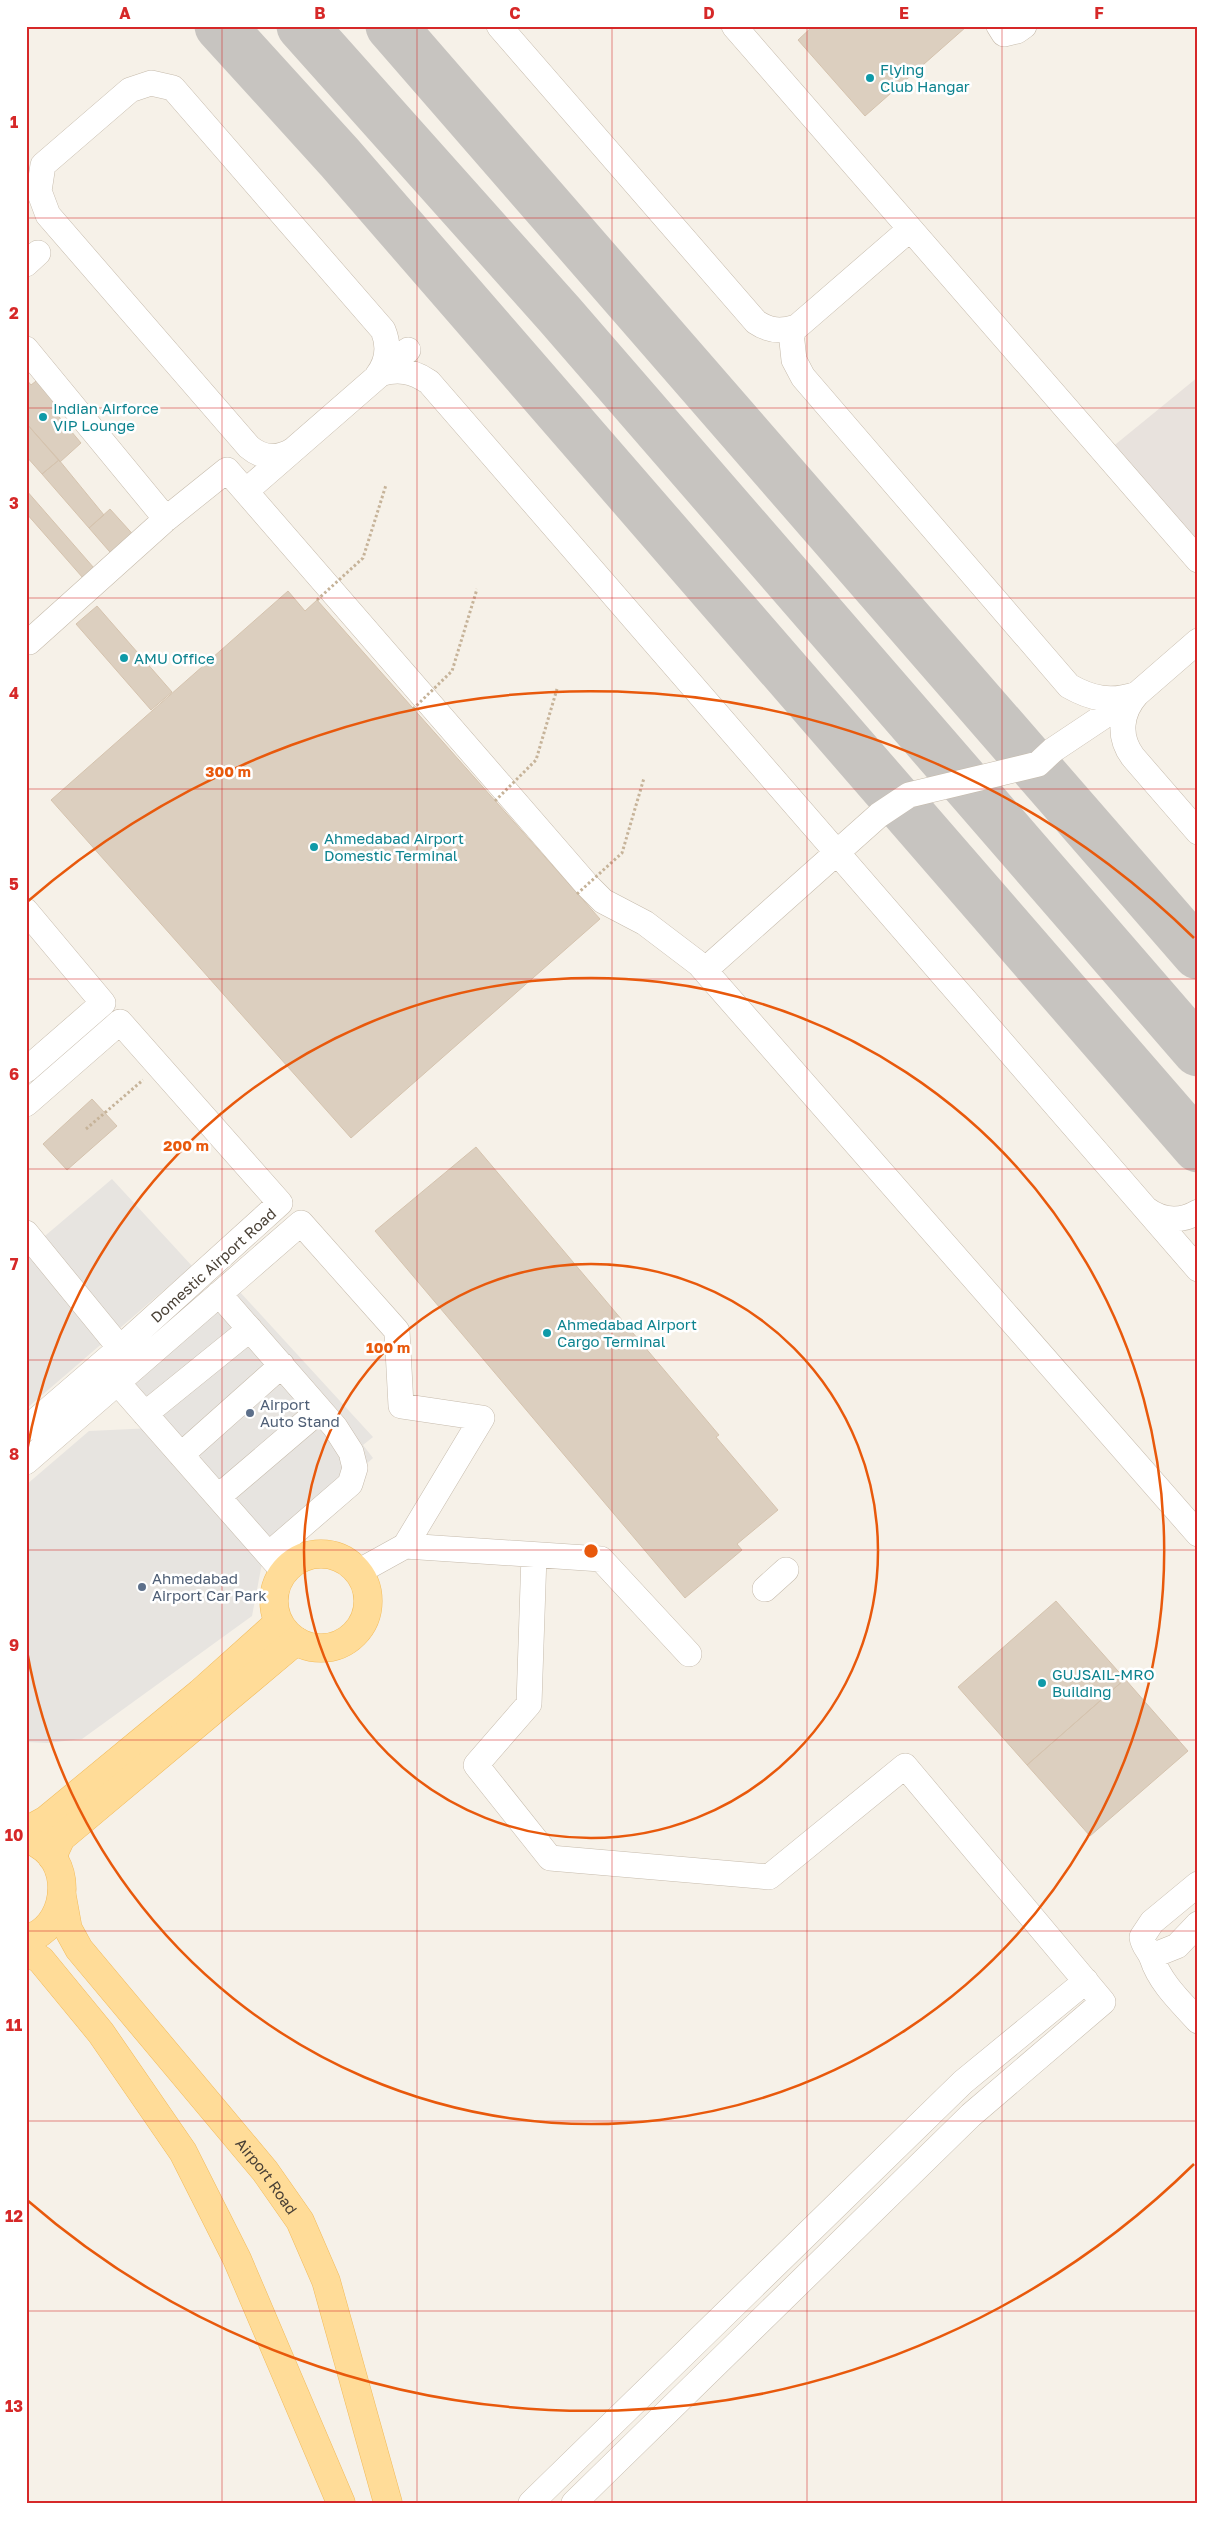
<svg xmlns="http://www.w3.org/2000/svg" width="1224" height="2529" viewBox="0 0 1224 2529" font-family="'Golos Text',sans-serif">
<style>
.industrial{fill:#e8e2dd}
.parking{fill:#e7e4e0}
.lines{fill:none;stroke-linecap:round;stroke-linejoin:round}
.taxiway{stroke:#c7c4c0;stroke-width:51}
.building{fill:#dccfbf;stroke:#d5c3ae}
.minor-casing{stroke:#c6bbac;stroke-width:26}
.major-casing{stroke:#f2bb5a;stroke-width:29}
.path{stroke:#c6b399;stroke-width:3;stroke-dasharray:2.5 2.5;stroke-linecap:butt}
.minor{stroke:#fff;stroke-width:25}
.major{stroke:#ffdc98;stroke-width:28}
.path-bridge{stroke:#c6b399;stroke-width:3;stroke-dasharray:2.5 2.5;stroke-linecap:butt}
.grid{fill:none;stroke:#d62828;stroke-width:1;stroke-opacity:0.55}
.ring{fill:none;stroke:#e8590c;stroke-width:2.5}
.culture-dot{fill:#0f9aa8;stroke:#fff;stroke-width:2}
.service-dot{fill:#5c6f8a;stroke:#fff;stroke-width:2}
.labels{text-anchor:middle;dominant-baseline:central;stroke-width:5;stroke-linejoin:round;paint-order:stroke}
.culture-label{font-size:15px;fill:#0d838f;stroke:#fff;text-anchor:start}
.street-label{font-size:15px;fill:#4a4136;stroke:#fff}
.service-label{font-size:15px;fill:#4e5e75;stroke:#fff;text-anchor:start}
.centre{fill:#e8590c;stroke:#fff;stroke-width:2.5}
.ring-label{font-size:15px;text-anchor:middle;font-weight:bold;fill:#e8590c;stroke:#fff;stroke-width:5;stroke-linejoin:round;paint-order:stroke}
.neatline{fill:none;stroke:#d62828;stroke-width:2}
.grid-label{font-size:16px;text-anchor:middle;font-weight:bold;fill:#d62828}
</style>
<rect width="100%" height="100%" fill="#f6f1e8"/>
<path class="industrial" d="M1198,377V560L1105,453Z"/>
<path class="parking" d="M112,1179L192,1266L26,1409V1252Z
M239,1291L373,1437L363,1445L373,1458L274,1548L128,1388Z
M153,1428L263,1558L252,1616L82,1739L47,1743L26,1742V1485L89,1431Z"/>
<g class="lines">
<path class="taxiway" d="M220,26L340,158L1198,1147
M302,26L560,315L1198,1051
M391,26L1198,954"/>
</g>
<path class="building" d="M813,26H965L966,27L865,116L798,40Z
M40,378L63,405L55,412L81,443L60,462L26,423V379L31,385Z
M26,423L59,460L42,474L26,456Z
M59,460L104,515L89,528L42,474Z
M26,490L94,568L83,578L26,513Z
M110,509L138,540L116,559L89,528Z
M288,591L305,611L317,600L600,919L351,1138L51,800Z
M97,606L172,692L151,710L76,624Z
M92,1099L117,1126L67,1170L43,1144Z
M476,1147L719,1435L716,1437L778,1510L737,1544L742,1550L685,1598L375,1231Z
M1056,1601L1125,1679L1027,1765L958,1687Z
M1125,1679L1188,1751L1090,1836L1027,1765Z"/>
<g class="lines">
<g class="minor-casing">
<path id="minor" d="M499,26L756,322C769,331 781,332 796,327
M734,26L1198,560
M999,26L1004,34L1017,31L1024,26
M910,229L791,332L794,360L803,377L1069,686C1092,699 1111,703 1137,694L1198,641
M26,264L38,253
M26,349L166,519
M380,374C398,368 413,371 429,382L1198,1269
M293,450C279,459 263,459 249,447L48,215L39,191L43,165L130,90L151,83L173,88L383,330C390,347 388,362 377,376
M246,491L408,350
M29,642L166,519L227,470L587,885L603,901L645,923L699,964L1198,1534
M26,911L103,1003L26,1070
M705,970L879,815L909,795L1038,764L1053,750L1137,694C1120,713 1118,737 1133,757L1198,832
M26,1104L120,1022L280,1203L120,1348L26,1429
M1146,1209C1162,1221 1181,1222 1198,1212
M26,1233L120,1348
M219,1294L335,1427L351,1452L355,1468L350,1484L269,1554
M117,1382L284,1572
M145,1414L250,1329
M181,1455L282,1365
M26,1462L301,1223L397,1331L401,1406L482,1418L405,1546L358,1572
M218,1497L320,1410
M405,1546L601,1559L689,1654
M534,1555L529,1704L476,1765L550,1858L769,1877L905,1766L1103,2002L971,2115L574,2503
M765,1589L786,1570
M1198,1884L1152,1922L1142,1937C1143,1946 1149,1950 1152,1958C1160,1983 1181,2002 1198,2021
M1152,1956L1177,1946L1198,1924
M531,2503L963,2082L1086,1981"/>
</g>
<g class="major-casing">
<g id="major">
<circle cx="321" cy="1601" r="47"/>
<path d="M26,1831L46,1820L200,1693L278,1623"/>
<path d="M52,1857L61,1838L296,1641"/>
<path id="s1" d="M62,1896L68,1929L79,1949L265,2171L300,2221L326,2281L388,2503"/>
<path d="M26,1939C67,1929 75,1866 39,1845"/>
<path d="M26,1950L41,1960L101,2033L183,2152L237,2259L341,2503"/>
</g>
</g>
<path class="path" d="M86,1129L143,1080"/>
<use href="#minor" class="minor"/>
<use href="#major" class="major"/>
<path class="path-bridge" d="M317,600L363,558L386,485
M413,709L452,671L477,589
M495,801L536,760L557,689
M577,894L622,853L644,778"/>
</g>
<path class="grid" d="M222,26V2503M417,26V2503M612,26V2503M807,26V2503M1002,26V2503M26,218H1198M26,408H1198M26,598H1198M26,789H1198M26,979H1198M26,1169H1198M26,1360H1198M26,1550H1198M26,1740H1198M26,1931H1198M26,2121H1198M26,2311H1198"/>
<g class="ring">
<circle cx="591" cy="1551" r="287"/>
<path d="M27 1451A573 573 0 1 1 27 1651"/>
<path d="M1194 2164A860 860 0 0 1 27 2200M27 902A860 860 0 0 1 1194 938"/>
</g>
<g class="culture-dot">
<circle cx="870" cy="78" r="5"/>
<circle cx="43" cy="417" r="5"/>
<circle cx="124" cy="658" r="5"/>
<circle cx="314" cy="847" r="5"/>
<circle cx="547" cy="1333" r="5"/>
<circle cx="1042" cy="1683" r="5"/>
</g>
<g class="service-dot">
<circle cx="250" cy="1413" r="5"/>
<circle cx="142" cy="1587" r="5"/>
</g>
<g class="labels">
<g class="culture-label">
<text x="880" y="69">Flying<tspan x="880" dy="17">Club Hangar</tspan></text>
<text x="53" y="408">Indian Airforce<tspan x="53" dy="17">VIP Lounge</tspan></text>
<text x="134" y="658">AMU Office</text>
<text x="324" y="838">Ahmedabad Airport<tspan x="324" dy="17">Domestic Terminal</tspan></text>
<text x="557" y="1324">Ahmedabad Airport<tspan x="557" dy="17">Cargo Terminal</tspan></text>
<text x="1052" y="1674">GUJSAIL-MRO<tspan x="1052" dy="17">Building</tspan></text>
</g>
<g class="street-label">
<text transform="translate(213 1265) rotate(-42)">Domestic Airport Road</text>
<text stroke="none"><textPath href="#s1" startOffset="351">Airport Road</textPath></text>
</g>
<g class="service-label">
<text x="260" y="1404">Airport<tspan x="260" dy="17">Auto Stand</tspan></text>
<text x="152" y="1578">Ahmedabad<tspan x="152" dy="17">Airport Car Park</tspan></text>
</g>
</g>
<circle cx="591" cy="1551" r="8" class="centre"/>
<g class="ring-label">
<text x="228" y="777">300 m</text>
<text x="186" y="1151">200 m</text>
<text x="388" y="1353">100 m</text>
</g>
<rect width="1224" height="2529" fill="none" stroke="#ffffff" stroke-width="55"/>
<rect x="28" y="28" width="1168" height="2474" class="neatline"/>
<g class="grid-label">
<text x="125" y="19">A</text>
<text x="320" y="19">B</text>
<text x="515" y="19">C</text>
<text x="709" y="19">D</text>
<text x="904" y="19">E</text>
<text x="1099" y="19">F</text>
<text x="14" y="128">1</text>
<text x="14" y="319">2</text>
<text x="14" y="509">3</text>
<text x="14" y="699">4</text>
<text x="14" y="890">5</text>
<text x="14" y="1080">6</text>
<text x="14" y="1270">7</text>
<text x="14" y="1460">8</text>
<text x="14" y="1651">9</text>
<text x="14" y="1841">10</text>
<text x="14" y="2031">11</text>
<text x="14" y="2222">12</text>
<text x="14" y="2412">13</text>
</g>
</svg>
